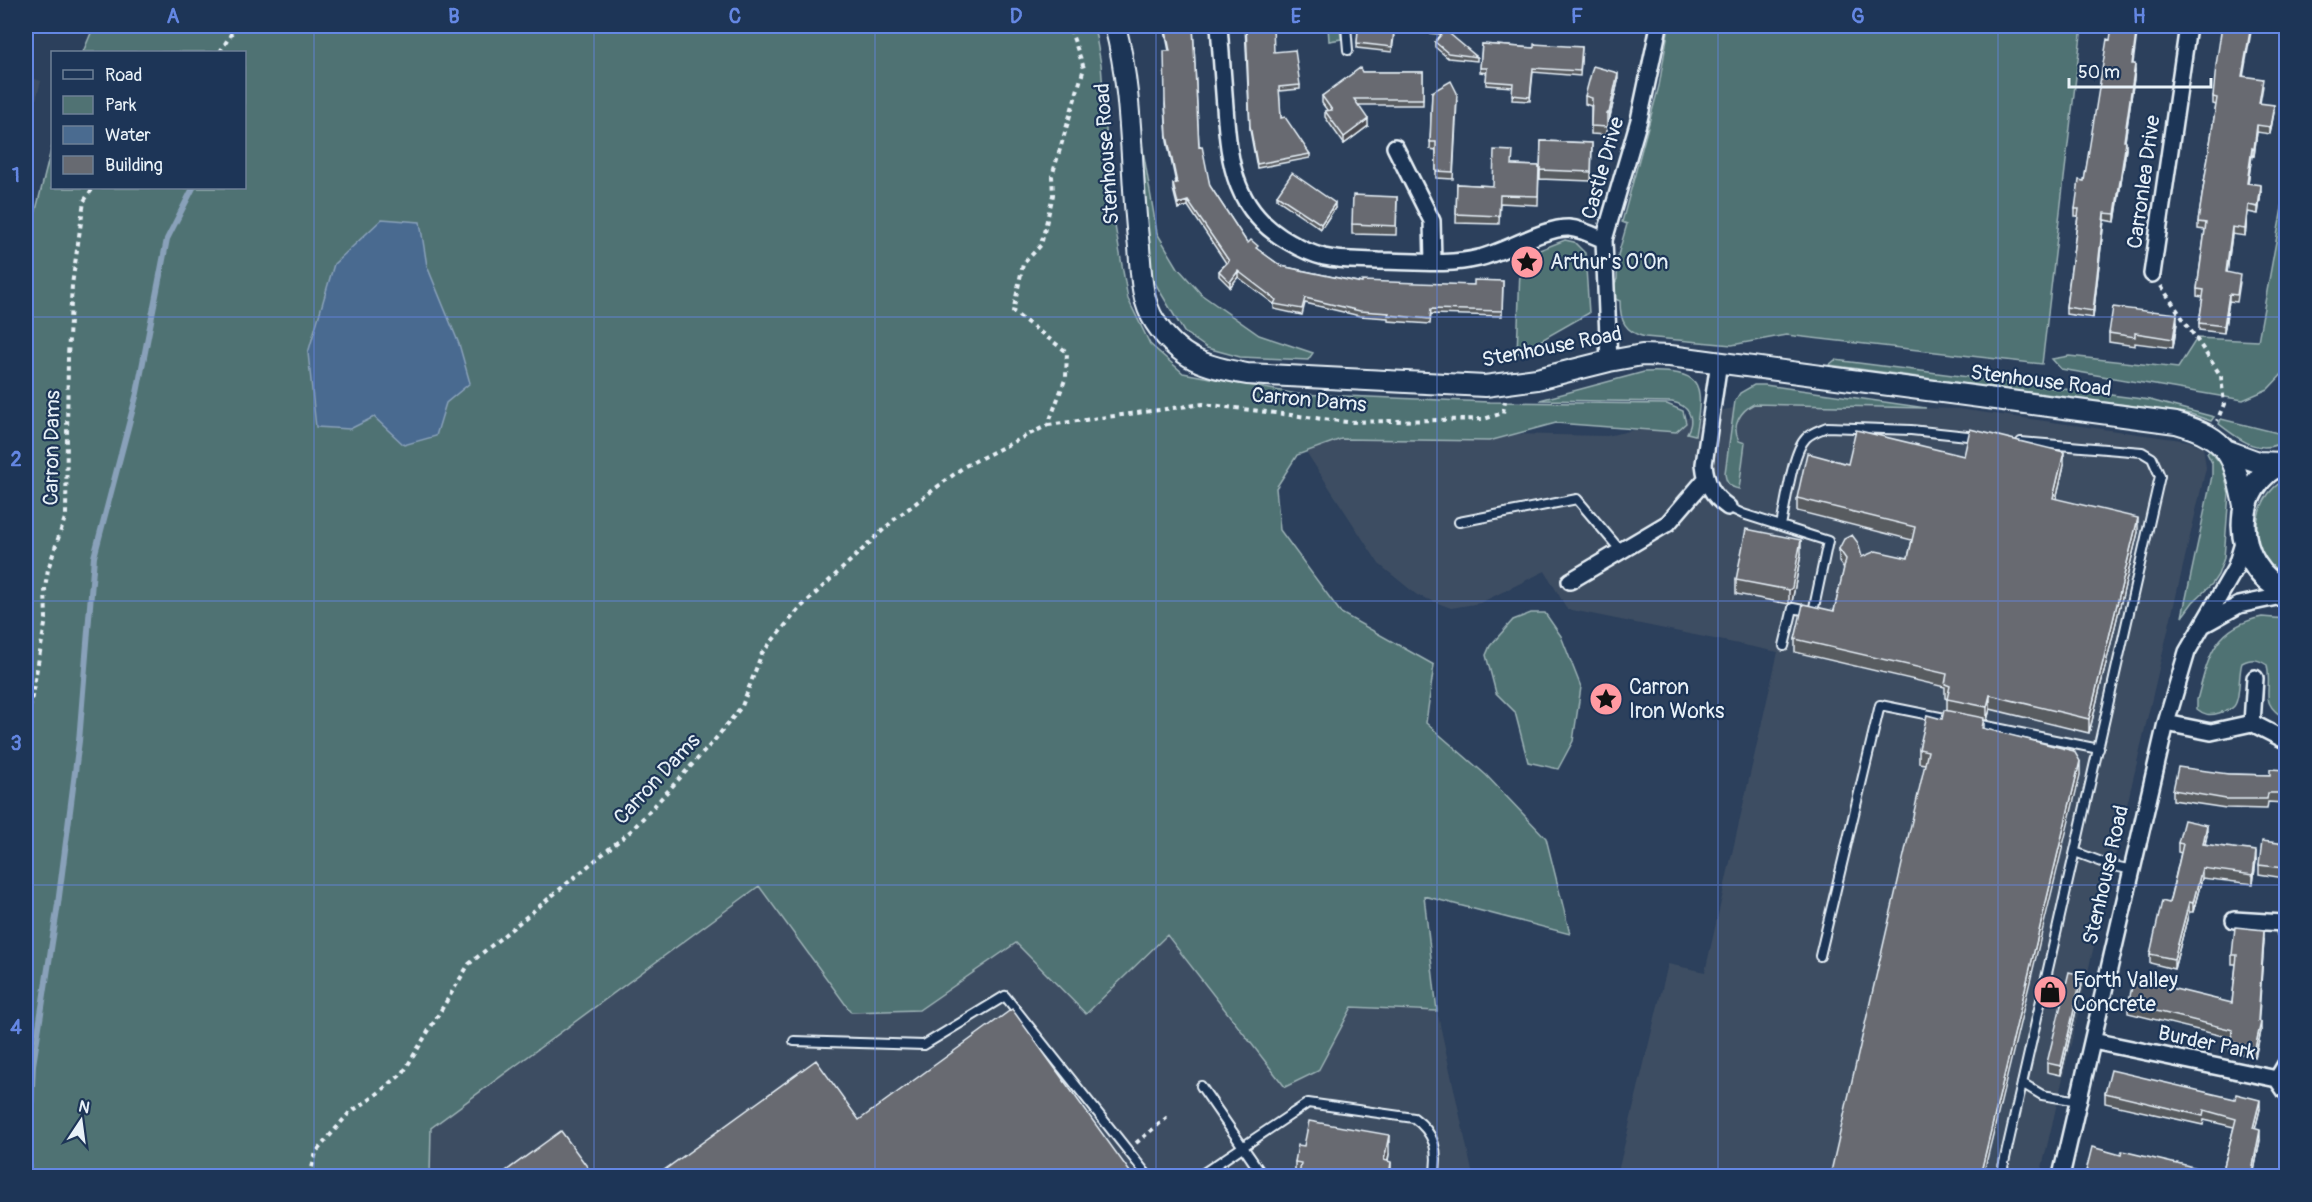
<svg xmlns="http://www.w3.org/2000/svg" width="2312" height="1202" viewBox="0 0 2312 1202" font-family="Pangolin,sans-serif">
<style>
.built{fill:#3e4d62}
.green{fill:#507273;stroke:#9cb2b6;stroke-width:1.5}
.water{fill:#4a6b90;stroke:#89a1ba;stroke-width:1.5}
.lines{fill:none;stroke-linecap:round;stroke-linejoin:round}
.stream{stroke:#89a1ba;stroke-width:6}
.service-casing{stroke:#e8f1f8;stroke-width:12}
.minor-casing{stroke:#e8f1f8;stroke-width:20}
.tertiary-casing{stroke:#e8f1f8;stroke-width:24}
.secondary-casing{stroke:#e8f1f8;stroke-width:27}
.path{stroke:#e8f1f8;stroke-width:4;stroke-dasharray:4.5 4.5;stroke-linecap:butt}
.service{stroke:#1d3557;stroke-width:8}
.minor{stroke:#1d3557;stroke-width:15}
.tertiary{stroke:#1d3557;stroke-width:20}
.secondary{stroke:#1d3557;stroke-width:22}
.wall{fill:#595b61;stroke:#e8f1f8;stroke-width:1.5}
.shaded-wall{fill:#484a4f;stroke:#e8f1f8;stroke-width:1.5}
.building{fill:#676a71;stroke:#e8f1f8;stroke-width:1.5}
.grid{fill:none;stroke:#6487e3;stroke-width:1.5;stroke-opacity:0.55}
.labels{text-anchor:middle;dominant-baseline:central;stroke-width:4.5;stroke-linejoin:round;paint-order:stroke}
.street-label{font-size:21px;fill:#e8f1f8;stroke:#1d3557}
.poi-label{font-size:21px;fill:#e8f1f8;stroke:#1d3557;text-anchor:start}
.neatline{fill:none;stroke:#6487e3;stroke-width:2}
.grid-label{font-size:20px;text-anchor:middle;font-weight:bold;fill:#6487e3}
</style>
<rect width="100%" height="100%" fill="#2c405c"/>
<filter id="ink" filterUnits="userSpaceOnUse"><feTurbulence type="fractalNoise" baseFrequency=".0167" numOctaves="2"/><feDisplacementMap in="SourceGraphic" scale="12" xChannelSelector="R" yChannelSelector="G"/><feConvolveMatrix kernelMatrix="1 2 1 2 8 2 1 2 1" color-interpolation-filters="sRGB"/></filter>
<g filter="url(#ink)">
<path class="built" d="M26,76L41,81L26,138Z
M1751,404L1958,409L2188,441L2203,447L2206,468L2040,1176H1617L1668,964L1705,972L1778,652L1567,609L1545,571L1480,603L1451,608L1417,595L1379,564L1292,430L1607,436Z
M759,886L851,1012L919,1010L1016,943L1086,1013L1166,935L1285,1087L1318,1071L1352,1007L1437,1011L1473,1176H430L431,1128Z"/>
<path class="green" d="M94,26H1094L1101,64L1112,209L1128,299L1150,344L1183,373L1297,394L1489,402L1667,404L1683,411L1686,423L1676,432L1556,423L1489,441L1341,439L1297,455L1276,488L1280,530L1341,613L1434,665L1426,723L1486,775L1546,838L1570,934L1424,896L1437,1011L1352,1007L1318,1071L1285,1087L1167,935L1086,1014L1016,943L919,1010L851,1012L759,886L431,1128L430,1176H26V250L52,146V188H244V52H83Z
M1328,26H1340L1341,39L1329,41Z
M1669,26H2082L2042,364L1786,335L1732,345L1645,337C1625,332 1620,321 1620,301L1613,298L1614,285L1617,279L1618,255L1627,224L1622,222L1659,86Z
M1135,102L1157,233L1178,268L1202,295L1259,335L1313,353L1308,360L1240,357L1207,348L1184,332L1152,278Z
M2286,186V370L2268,389L2243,400L2061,369L2052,359L2069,356L2178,368L2197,338L2258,341Z
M1565,240L1574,242L1585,253L1589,313L1517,354L1520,268L1534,262L1532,253Z
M1835,360L2150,400L2214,417L2211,421L2191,414L2165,410L1829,365Z
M1644,372C1702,370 1705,381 1695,435L1687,433C1696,418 1688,405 1672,402L1540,400Z
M1754,385H1765L1926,408L1754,404C1740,411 1731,426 1739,441L1745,443L1739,489C1729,487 1726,483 1725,473L1735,401L1740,393Z
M2221,419L2286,435V440C2260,457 2240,440 2219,424Z
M2210,451L2222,465L2229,493L2224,558L2218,575L2212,584L2193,602L2182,617L2212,476V463L2207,453Z
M2286,479V577C2245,559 2249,498 2286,479Z
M1531,613H1545L1561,636L1581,687L1573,741L1558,769L1528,762L1515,712L1496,693L1486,655L1490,646L1513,620Z
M2262,617L2286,619V719C2257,702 2273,692 2267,665C2258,659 2252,658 2242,663C2238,674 2241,703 2232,708C2229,711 2223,711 2219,713C2210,716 2204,715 2197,709V700C2208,659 2213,627 2262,617Z"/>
<path class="water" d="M382,219L420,222L427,266L459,344L470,383L446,403L436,436L404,445L374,417L350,429L316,427L308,353L334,264Z"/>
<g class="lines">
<path class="stream" d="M28,1176L33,1065L58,904L79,741L94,557L137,393L167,239L193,188"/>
<g class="service-casing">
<path id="service" d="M1346,26L1348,50
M1728,507L1743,514L1828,541L1813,612L1793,608L1784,646
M1459,522L1577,499L1621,551
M1781,525C1786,504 1792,452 1806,438C1812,432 1820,430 1827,427L1911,430L1977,437
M1977,724L2099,749
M2075,852L2110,865L2132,870
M1820,956L1880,705L1950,719
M794,1041L924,1045L1005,996L1148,1176
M2022,1083L2042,1095L2079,1101
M1201,1086L1263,1176
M1199,1176L1308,1103L1414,1118C1435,1133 1439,1152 1434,1176
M2001,1176L2160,476L2152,458L2142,452L2021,442"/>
</g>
<g class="minor-casing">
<path id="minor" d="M1219,26C1221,53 1223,80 1225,107C1229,165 1235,213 1291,243C1301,249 1312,254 1324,257C1342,261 1361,260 1379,261C1412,261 1447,266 1479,258C1505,252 1545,227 1569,228C1581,229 1593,235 1604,240
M1395,147L1432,221L1433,262
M2152,274L2188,26
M1609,361L1604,240L1639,120L1659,26
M1719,362L1704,464C1706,483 1712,496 1728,507
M1570,581L1668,523L1705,480
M2203,625L2239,605L2286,595
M2166,723L2211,732L2252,723L2283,739
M2252,723L2255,678
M2234,920L2283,923L2286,933
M2093,1041L2277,1079L2286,1064
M2277,1079L2286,1092
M2061,1176L2166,723L2187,652L2235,569L2244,540"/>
</g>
<g class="tertiary-casing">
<path id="tertiary" d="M1115,26C1134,97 1130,174 1139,247C1141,272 1141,301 1155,322C1179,359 1206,367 1247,374L1485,386L1537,379L1609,361L1642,355L1670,356L2176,423C2232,439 2234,458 2245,510
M2228,451L2258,462L2282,463"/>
</g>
<g class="secondary-casing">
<path id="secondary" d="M2286,461C2228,483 2231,568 2286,591"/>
</g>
<path class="path" d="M220,52L236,26
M2161,286L2221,376L2224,404L2217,421
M1048,425L1203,404L1347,422L1484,419L1503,413L1505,401
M26,744L30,707L46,619L45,588L48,569L66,515L68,356L72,285L84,201L93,188
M1136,1143L1170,1115
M310,1176L316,1152L349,1113L372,1098L403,1073L469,964L632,830L713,742L742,706L762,653L799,609L896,518L965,466L1048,425L1066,377L1067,352L1013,312L1023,264L1041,245L1053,195L1052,176L1084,68L1069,26"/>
<use href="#service" class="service"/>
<use href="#minor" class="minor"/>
<use href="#tertiary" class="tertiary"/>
<use href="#secondary" class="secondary"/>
</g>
<path class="wall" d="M1164,26H1193L1199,147L1210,186L1246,241L1281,266L1362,283L1474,285L1503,281L1502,316L1431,314L1430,324L1388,321V318L1360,316L1305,303L1302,315L1274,309V304L1238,277L1230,287L1219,276V271L1226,263L1188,206L1178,209L1173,189V184L1176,183L1167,141L1165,105L1169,51Z
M1245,26L1274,52L1300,85V89L1279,91L1281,118L1310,154V158L1257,168L1250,130Z
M1395,26H1443V33L1477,57V61L1448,58L1435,47V42L1442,34L1395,31Z
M1358,29L1394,36L1392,52L1357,48Z
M2110,40L2133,64L2135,71L2125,141L2126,149L2115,222L2104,220L2093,318L2066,314V307L2078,216H2075V209L2084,181Z
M1482,44L1534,48L1582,47L1580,76L1533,72L1530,101L1512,100L1513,87L1486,85L1487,73L1480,72Z
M1362,72H1423V105H1359L1368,126L1344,144L1325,117V111L1327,110L1322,103V96Z
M2243,76L2263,86L2260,103L2274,112L2270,134L2257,132L2254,156L2252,155L2248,183L2261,192L2258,214L2248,212L2245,236L2232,234L2227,273L2240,282L2237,302L2229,301L2224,333L2199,330V323L2203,297L2197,296V289L2205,230L2198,229V222L2216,105L2213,104V97Z
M1618,81L1609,121H1607V135L1591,134V106L1585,104V96Z
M1432,92L1457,101L1453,179L1436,178V150L1430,149Z
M1541,141L1592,143L1591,181L1540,179Z
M1512,165L1539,166L1538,205L1500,203L1499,224L1456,223L1457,184L1493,186Z
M1277,195L1335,208L1321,229L1277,199Z
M1397,197L1396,235L1352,234V224Z
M2177,323L2173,348L2135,343V346L2109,342V333Z
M1964,456L2064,465L2056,499L2138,532L2089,733L1990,709L1987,720H1984V729L2080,775L1925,764L1919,763V749L1942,719L1947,711V699L1945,698V687L1795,652V639L1834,611L1844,569L1839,562V549L1862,557L1908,558L1912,540L1797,511V498L1848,464Z
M1801,554L1792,602L1789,604L1736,594V580Z
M2286,770V803L2268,802L2267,809L2226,808L2173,800V790L2228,774L2270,775Z
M2207,835L2205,844L2256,860L2253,884L2202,878L2193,912H2189L2174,969L2150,963V954L2169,903L2181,853L2178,852V843Z
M2286,844L2284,878L2259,874V865Z
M2264,940L2258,1021L2261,1031L2255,1057L2230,1051L2231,1038L2128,1013V1004L2232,1003L2236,964H2232V955Z
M2082,985L2061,1075L2047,1072V1063Z
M2105,1093L2260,1109L2255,1129L2260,1140L2253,1176H2086V1171L2222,1174L2234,1127L2204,1120L2203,1125L2105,1103Z
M1304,1146L1389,1154L1388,1161L1391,1176H1295V1162Z"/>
<path class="shaded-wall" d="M2137,26H2138L2132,71V64Z
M2251,26H2252L2242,83V76Z
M2135,64V71L2124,148V141Z
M1618,73V81L1609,121V113Z
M2274,105V112L2270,134V127Z
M1368,119V126L1344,144V137Z
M2257,125V132L2254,156V149Z
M2126,141V149L2115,222V214Z
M2252,148V155L2247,190V183Z
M2261,185V192L2258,214V207Z
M1188,201V206L1178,209V204Z
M1335,203V208L1321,229V224Z
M2248,205V212L2245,236V229Z
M2104,213V220L2093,318V311Z
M2232,227V234L2226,280V272Z
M1238,271V277L1230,287V282Z
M2229,294V301L2224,333V326Z
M2177,314V323L2173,348V339Z
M2064,452V465L2053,512V498Z
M2138,518V532L2089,733V719Z
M1801,540V554L1792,602L1789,604V590Z
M1990,695V709L1987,720V707Z
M2080,761V775L1983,1176H1980Z
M2207,825V835L2203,853V844Z
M2286,845V854L2284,878V868Z
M2256,851V860L2253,884V875Z
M2202,868V878L2193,912V903Z
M2189,902V912L2174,969V959Z
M2264,930V940L2258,1030V1021Z
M2082,975V985L2061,1075V1066Z
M2261,1022V1031L2255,1057V1048Z
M2260,1100V1109L2253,1138V1128Z
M2260,1130V1140L2253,1176H2251Z
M1389,1135V1154L1385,1176L1384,1160Z
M1391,1162V1176H1389Z"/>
<path class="building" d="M1165,26H1193L1199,147L1202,146L1210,186L1246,241L1248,243L1251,240L1258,246L1256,248L1281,266L1362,283V281L1474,285V280L1503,281L1502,311L1431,309L1430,319L1388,315L1389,313L1360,311L1305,298L1302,309L1274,304L1276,300L1238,271L1230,282L1219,271L1229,261L1188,201L1178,204L1173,184L1177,183L1167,136L1165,100L1164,51H1170Z
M1246,26H1273L1274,52L1295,50L1300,85L1279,87L1281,118L1285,117L1310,154L1257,164L1250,126Z
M1395,26H1443V29Z
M2112,26H2137L2132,64H2135L2124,141H2126L2115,214L2104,213L2093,311L2066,307L2079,209H2075L2079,180L2084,181L2107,39L2110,40Z
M2222,26H2251L2242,76L2263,79L2259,103L2274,105L2270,127L2257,125L2254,149L2252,148L2247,183L2261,185L2258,207L2248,205L2245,229L2232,227L2226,272L2240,275L2237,295L2229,294L2224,326L2199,323L2204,290L2197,289L2206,223L2198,222L2217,98L2213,97L2216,65Z
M1358,29L1394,31L1392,47L1357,43Z
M1445,30L1477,57L1448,53L1435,42Z
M1482,44L1534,48V44L1582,47L1580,71L1533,68L1530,97L1512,95L1513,83L1486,81L1487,68H1480Z
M1593,66L1618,73L1609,113H1607V127L1591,126L1592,98L1585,96Z
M1360,68L1362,72H1423V99H1354L1368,119L1344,137L1325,111L1332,110L1322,96Z
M1451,81L1457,93L1453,172L1436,171V142H1430L1432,92Z
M1541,141L1592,143L1591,172L1540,170Z
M1494,150L1513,151L1512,165L1539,166L1538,196L1500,195L1499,216L1456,214L1457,184L1493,186Z
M1292,173L1335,203L1321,224L1277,195Z
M1353,195L1397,197L1396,226L1352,224Z
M2113,307L2152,312V311L2177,314L2173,339L2135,333V337L2109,333Z
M1970,429L2064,452L2053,498L2138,518L2089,719L1990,695L1987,707L1947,699L1950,686L1945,684L1947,674L1795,639L1803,604L1834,611L1846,559L1839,549L1844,539L1852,535L1858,543L1862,557L1876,551L1908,558L1915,527L1797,498L1807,453L1848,464L1856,430L1964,456Z
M1746,529L1801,540L1792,588L1789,590L1736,580Z
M1944,710L1984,718L1982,728L2074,751L2080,761L1980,1176H1830L1928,751L1919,749L1927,715L1942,719Z
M2178,767L2228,774L2270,775V769L2286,770V793H2268L2267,799H2226L2173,790Z
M2184,820L2207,825L2203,844L2256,851L2253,875L2202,868L2193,903L2189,902L2174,959L2150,954L2162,901L2169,903L2176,875L2183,844L2178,843Z
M2262,841L2286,844L2284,868L2259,865Z
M2235,927L2264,930L2258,1021L2261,1022L2255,1048L2230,1042L2233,1030L2128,1004L2134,979L2232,1003L2237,955H2232Z
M2069,972L2082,975L2061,1066L2047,1063Z
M1012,1009L1133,1176H667L663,1171L816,1060L859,1120Z
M2111,1070L2235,1099L2236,1094L2260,1100L2253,1128L2260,1130L2251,1176H2124L2111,1173L2110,1176H2109L2086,1171L2092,1147L2121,1155L2122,1151L2177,1164V1163L2222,1174L2236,1119L2204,1110L2203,1116L2105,1093Z
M1309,1121L1389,1135L1384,1160L1391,1162L1389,1176H1299L1301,1163L1295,1162L1298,1145L1304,1146Z
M561,1131L594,1176H499Z"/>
</g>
<path class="grid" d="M314,26V1176M594,26V1176M875,26V1176M1156,26V1176M1437,26V1176M1718,26V1176M1998,26V1176M26,317H2286M26,601H2286M26,885H2286"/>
<defs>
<g id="sight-disc" transform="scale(1.725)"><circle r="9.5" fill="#ff9aa2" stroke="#1d3557"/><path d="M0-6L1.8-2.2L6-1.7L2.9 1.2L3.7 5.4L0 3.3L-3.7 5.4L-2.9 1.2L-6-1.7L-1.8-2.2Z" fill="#111"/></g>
<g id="shop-disc" transform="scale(1.725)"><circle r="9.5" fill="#ff9aa2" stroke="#1d3557"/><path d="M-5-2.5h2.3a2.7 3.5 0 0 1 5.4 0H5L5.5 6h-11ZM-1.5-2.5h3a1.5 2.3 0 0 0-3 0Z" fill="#111"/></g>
</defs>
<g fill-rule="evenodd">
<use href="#sight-disc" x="1527" y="262"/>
<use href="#sight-disc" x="1606" y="699"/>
<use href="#shop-disc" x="2050" y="992"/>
</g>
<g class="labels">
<g class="street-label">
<text transform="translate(1107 154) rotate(-94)">Stenhouse Road</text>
<text transform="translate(1603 168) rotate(-74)">Castle Drive</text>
<text transform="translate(2144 182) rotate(-82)">Carronlea Drive</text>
<text transform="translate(1552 347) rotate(-11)">Stenhouse Road</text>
<text transform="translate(2041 381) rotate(7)">Stenhouse Road</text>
<text transform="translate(1309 400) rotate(5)">Carron Dams</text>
<text transform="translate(52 448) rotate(-89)">Carron Dams</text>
<text transform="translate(657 779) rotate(-47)">Carron Dams</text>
<text transform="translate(2106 875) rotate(-77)">Stenhouse Road</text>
<text transform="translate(2207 1043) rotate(12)">Burder Park</text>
</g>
<g class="poi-label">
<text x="1550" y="262">Arthur's O'On</text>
<text x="1629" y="687">Carron<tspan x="1629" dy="24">Iron Works</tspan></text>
<text x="2073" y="980">Forth Valley<tspan x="2073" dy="24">Concrete</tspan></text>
</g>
</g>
<rect width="2312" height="1202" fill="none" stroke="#1d3557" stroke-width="66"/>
<rect x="51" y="51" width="195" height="138" fill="#1d3557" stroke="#6e8097" stroke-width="1.5"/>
<rect x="63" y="70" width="30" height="9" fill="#1d3557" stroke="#6e8097" stroke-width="1.5"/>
<text x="105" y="81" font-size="18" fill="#e8f1f8">Road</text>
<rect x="63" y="96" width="30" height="18" fill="#507273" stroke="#6e8097" stroke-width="1.5"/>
<text x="105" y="111" font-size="18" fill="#e8f1f8">Park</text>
<rect x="63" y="126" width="30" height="18" fill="#4a6b90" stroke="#6e8097" stroke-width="1.5"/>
<text x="105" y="141" font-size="18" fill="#e8f1f8">Water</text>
<rect x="63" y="156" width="30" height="18" fill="#676a71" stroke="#6e8097" stroke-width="1.5"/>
<text x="105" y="171" font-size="18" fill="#e8f1f8">Building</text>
<g transform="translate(81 1121) rotate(13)" stroke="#1d3557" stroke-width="4.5" paint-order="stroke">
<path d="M0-4.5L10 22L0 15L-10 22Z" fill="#e8f1f8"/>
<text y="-9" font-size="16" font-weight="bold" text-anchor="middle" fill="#e8f1f8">N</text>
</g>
<path d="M2069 78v9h142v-9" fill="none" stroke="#e8f1f8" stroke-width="3"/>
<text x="2078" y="78" font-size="18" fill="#e8f1f8" stroke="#1d3557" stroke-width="4.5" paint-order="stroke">50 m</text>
<rect x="33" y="33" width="2246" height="1136" class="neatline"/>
<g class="grid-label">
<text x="173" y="23">A</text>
<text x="454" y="23">B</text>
<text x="735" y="23">C</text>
<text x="1016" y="23">D</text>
<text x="1296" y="23">E</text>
<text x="1577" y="23">F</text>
<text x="1858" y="23">G</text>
<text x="2139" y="23">H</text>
<text x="16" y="182">1</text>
<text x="16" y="466">2</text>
<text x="16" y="750">3</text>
<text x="16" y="1034">4</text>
</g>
</svg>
